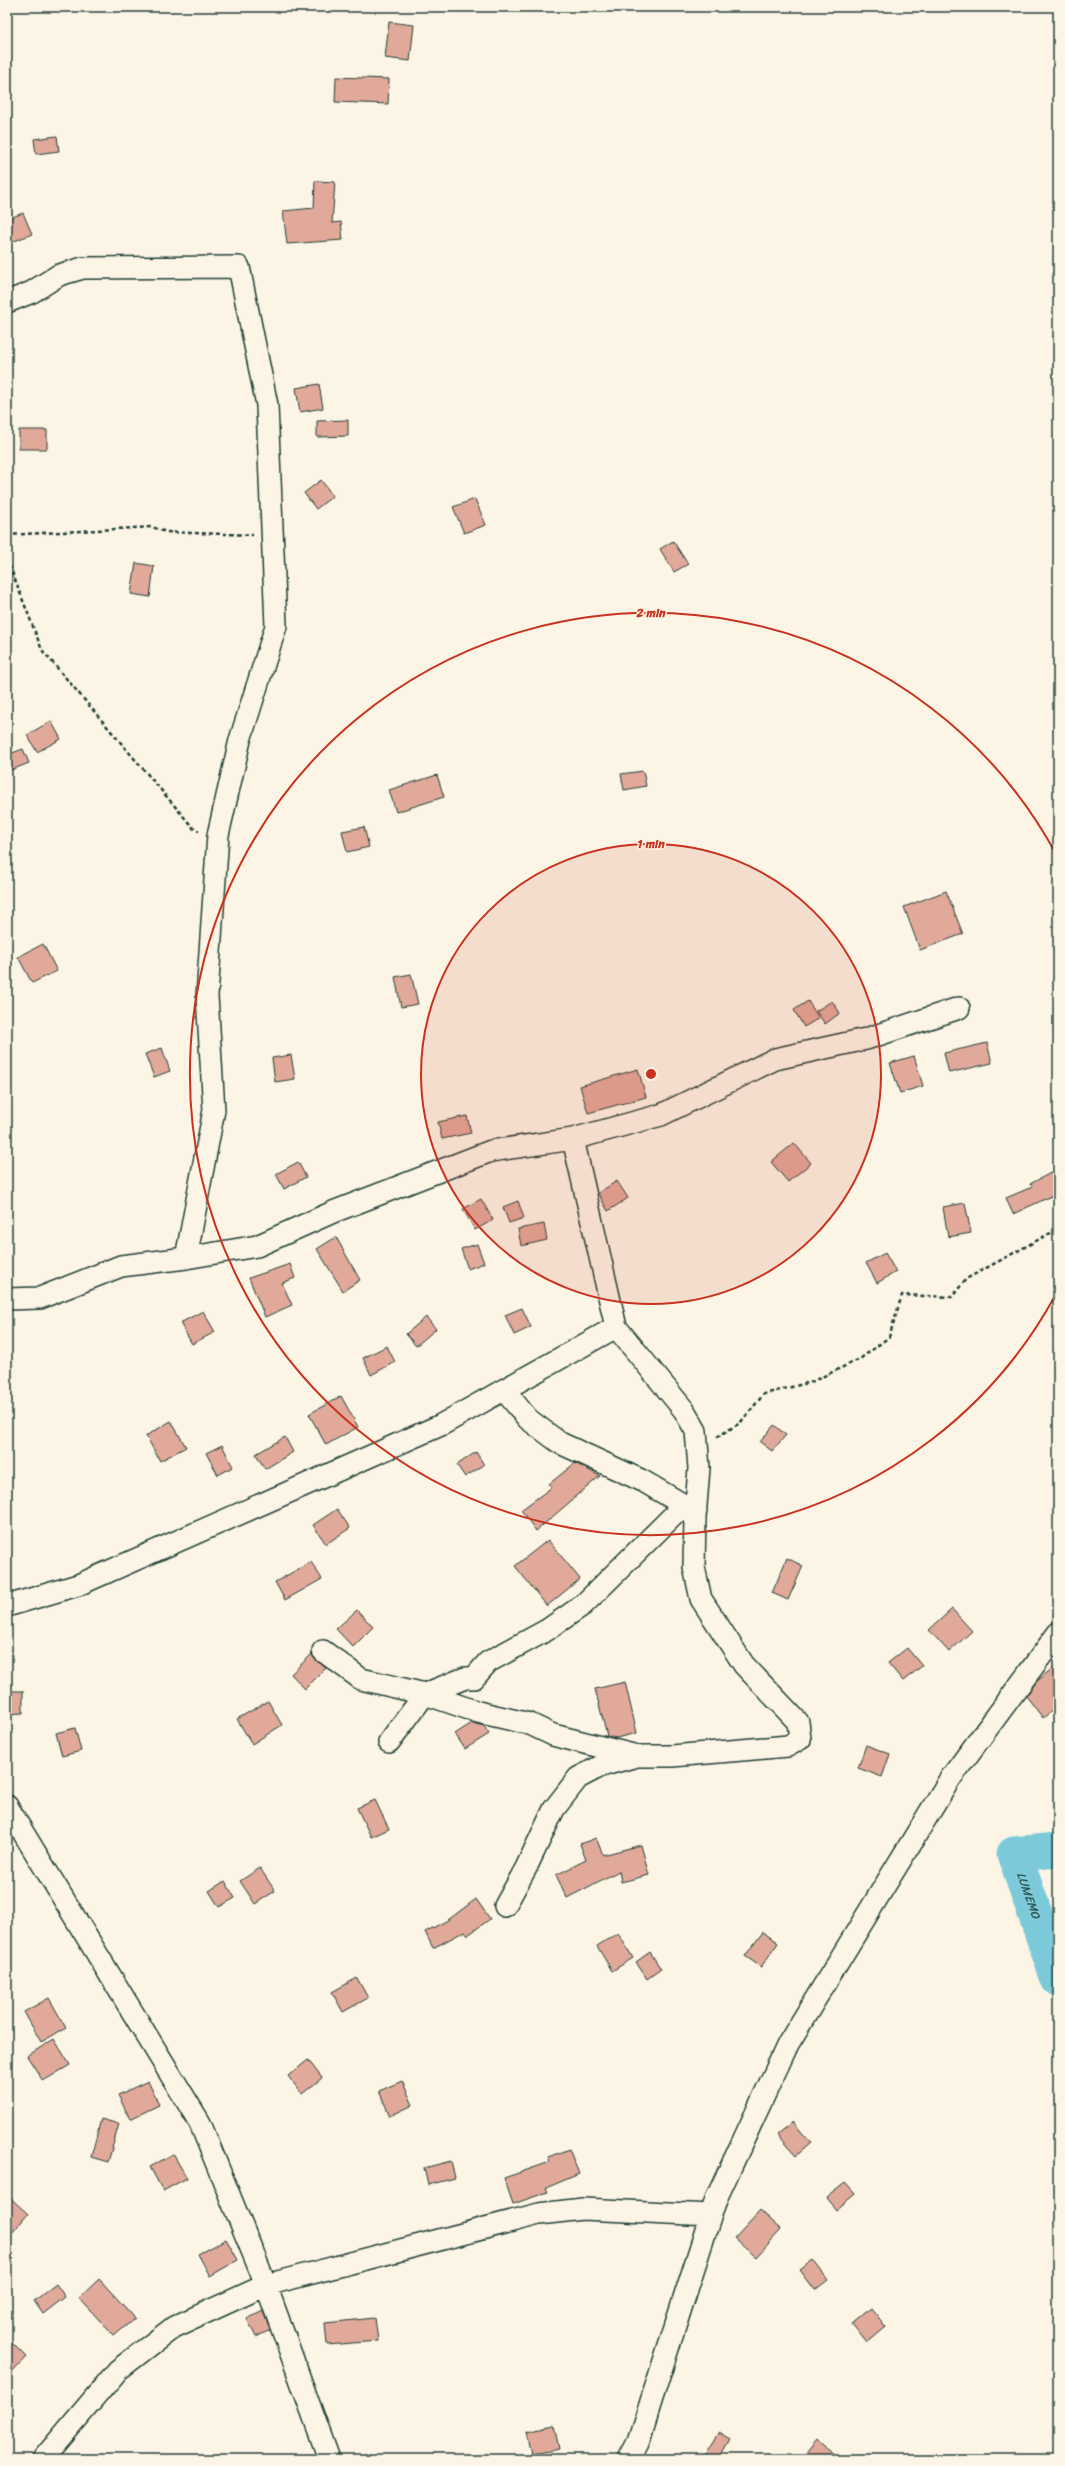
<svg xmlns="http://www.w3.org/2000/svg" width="1065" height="2466" viewBox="0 0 1065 2466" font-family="Sriracha,sans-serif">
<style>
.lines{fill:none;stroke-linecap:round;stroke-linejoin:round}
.river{stroke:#7bcad9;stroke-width:35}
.building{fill:#e1a99a;stroke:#1f3d34}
.minor-casing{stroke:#1f3d34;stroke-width:24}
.path{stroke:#1f3d34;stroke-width:2.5;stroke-dasharray:4 3;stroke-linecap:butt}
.minor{stroke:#fcf5e5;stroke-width:21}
.ring{fill:none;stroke:#c8321e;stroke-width:2}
.labels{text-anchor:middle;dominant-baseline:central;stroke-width:3;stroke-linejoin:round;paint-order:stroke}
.water-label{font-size:12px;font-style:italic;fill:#315955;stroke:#fcf5e5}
.centre{fill:#c8321e;stroke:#fcf5e5;stroke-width:2}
.ring-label{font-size:12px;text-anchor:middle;font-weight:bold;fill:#c8321e;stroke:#fcf5e5;stroke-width:3;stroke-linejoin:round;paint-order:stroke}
</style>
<rect width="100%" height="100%" fill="#fcf5e5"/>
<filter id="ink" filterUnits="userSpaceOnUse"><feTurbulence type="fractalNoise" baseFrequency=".025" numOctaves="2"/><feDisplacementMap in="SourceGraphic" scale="8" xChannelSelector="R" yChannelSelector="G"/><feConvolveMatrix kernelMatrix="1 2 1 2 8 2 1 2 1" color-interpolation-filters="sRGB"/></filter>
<g filter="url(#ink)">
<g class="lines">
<path class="river" id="s1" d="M1058,1850L1014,1854L1058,1979"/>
</g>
<path class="building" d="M389,22L414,25L410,61L385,58Z
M336,77L389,79L388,104L335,102Z
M57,136L59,151L36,154L34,139Z
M315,181L335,182L332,223L341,222L343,240L287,244L283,211L314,208Z
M23,213L32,234L7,244V219Z
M319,384L323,408L300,412L296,388Z
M348,420V436L317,437V421Z
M19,430H47V449H19Z
M321,480L333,496L316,509L304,493Z
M475,499L486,525L464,533L453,507Z
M673,541L688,564L674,572L660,549Z
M136,563L154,566L150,597L131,594Z
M51,721L61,739L37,752L27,735Z
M23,749L29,763L11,770L7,755Z
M643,771L646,786L624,790L621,774Z
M437,775L444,797L396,812L389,790Z
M364,827L369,847L347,852L342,831Z
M946,891L963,934L920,950L904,907Z
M43,944L57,971L32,983L18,957Z
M411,974L418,1004L401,1007L395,977Z
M808,1001L819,1018L804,1027L794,1010Z
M832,1001L840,1013L825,1024L816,1011Z
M987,1043L992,1063L949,1073L944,1053Z
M162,1048L170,1071L154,1077L145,1054Z
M291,1055L295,1079L275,1082L272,1058Z
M914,1056L923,1086L900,1093L890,1063Z
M638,1069L646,1097L588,1113L580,1086Z
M467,1116L471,1133L442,1139L438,1122Z
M794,1143L811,1163L788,1182L771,1162Z
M298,1162L306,1177L284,1189L276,1174Z
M1058,1169V1193L1013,1214L1006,1198L1032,1187L1030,1184Z
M617,1181L628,1198L608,1211L598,1193Z
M481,1199L493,1220L475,1230L463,1209Z
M518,1201L524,1218L509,1223L503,1207Z
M965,1203L971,1233L948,1237L943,1207Z
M544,1224L547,1240L521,1246L518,1229Z
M336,1237L360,1280L343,1291L317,1249Z
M477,1244L484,1263L468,1269L461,1249Z
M885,1253L896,1272L877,1283L866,1263Z
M290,1264L295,1278L282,1283L292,1305L265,1317L249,1278Z
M522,1308L531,1327L514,1335L505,1315Z
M203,1311L215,1332L192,1344L180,1323Z
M426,1317L436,1329L416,1346L406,1334Z
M387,1346L395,1362L371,1375L363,1358Z
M341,1396L358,1427L326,1445L309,1414Z
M171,1421L186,1447L160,1461L146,1436Z
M774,1425L786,1435L772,1451L760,1442Z
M285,1437L293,1452L265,1469L256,1454Z
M222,1445L233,1467L218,1475L206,1453Z
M476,1452L484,1465L465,1477L457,1465Z
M575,1463L600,1476L536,1531L521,1510L552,1487L549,1484Z
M337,1509L350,1528L326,1544L313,1525Z
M548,1540L580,1579L547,1606L515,1566Z
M787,1558L803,1566L788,1600L772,1593Z
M311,1562L322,1579L285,1600L275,1582Z
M952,1609L972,1631L949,1652L929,1630Z
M357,1610L373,1627L353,1647L336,1629Z
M907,1648L922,1666L903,1681L888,1663Z
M312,1654L316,1660L326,1668L305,1689L291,1674Z
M1058,1664V1706L1043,1718L1026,1696L1037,1681Z
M625,1682L637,1733L616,1738L607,1736L595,1689Z
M7,1691H23V1713L7,1714Z
M268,1701L282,1725L252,1744L237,1719Z
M472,1723L484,1726L489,1734L465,1749L455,1734Z
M75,1728L81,1751L62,1756L56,1733Z
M866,1745L890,1754L882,1777L858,1768Z
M375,1800L389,1829L371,1837L357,1808Z
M596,1838L603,1855L641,1845L649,1875L621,1882L619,1871L567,1898L556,1875L586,1860L580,1844Z
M260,1868L275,1891L255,1904L240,1881Z
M225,1881L235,1898L219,1907L209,1891Z
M476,1899L490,1919L468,1935L465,1931L433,1948L425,1932L448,1920Z
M763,1932L778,1943L761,1967L745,1956Z
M618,1933L633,1958L612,1971L597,1946Z
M650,1952L661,1969L647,1979L636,1962Z
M357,1978L368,1998L343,2012L332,1992Z
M49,1998L66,2028L41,2042L24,2012Z
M54,2039L70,2065L43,2081L27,2056Z
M308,2060L322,2078L302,2094L288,2076Z
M148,2081L159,2105L130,2119L118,2095Z
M402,2081L413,2105L390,2116L379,2091Z
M101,2119L119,2124L108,2162L91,2157Z
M793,2122L811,2143L796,2156L777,2135Z
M569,2149L579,2174L546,2188L548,2192L513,2204L504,2178L550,2162L548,2157Z
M173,2154L187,2178L163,2191L150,2167Z
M451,2161L455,2178L428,2185L424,2168Z
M845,2183L855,2194L836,2210L826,2198Z
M7,2195L28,2214L7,2239Z
M760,2211L781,2230L756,2257L735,2238Z
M226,2239L238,2260L210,2276L198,2254Z
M813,2260L828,2280L815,2290L800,2270Z
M99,2279L135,2318L114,2336L79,2298Z
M56,2284L65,2297L43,2314L34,2301Z
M871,2308L886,2327L867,2343L852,2324Z
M263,2311L270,2330L256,2337L247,2319Z
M375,2318L378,2341L327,2345L325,2323Z
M7,2338L26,2357L7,2377Z
M554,2425L559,2449L533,2454L528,2431Z
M718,2433L730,2440L719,2459H702Z
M817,2440L839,2459H801Z"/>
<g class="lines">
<g class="minor-casing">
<path id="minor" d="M7,302L32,292L59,275L83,268L239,267L267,405L276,626L240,740L218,835L207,996L214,1110L186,1258
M7,1299L40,1298L121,1266L186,1258L257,1246L333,1212L491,1151L573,1139L661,1115L775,1059L866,1039L959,1008
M505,1391L528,1419L560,1443L643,1481L684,1505
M7,1606L78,1585L441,1425L616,1327
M323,1651L361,1679L425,1694L478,1712L530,1724L553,1735L637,1756H672L788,1746L800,1739L798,1722L744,1665L701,1599L694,1567L695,1518L699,1468L696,1431L684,1410L616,1327L573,1139
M389,1742L425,1694L465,1678H474L488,1662L547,1630L583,1605L684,1505L696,1510
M7,1806L200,2123L266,2285L329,2459
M505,1906L526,1868L554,1809L578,1778L601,1766L637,1756
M43,2459L118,2370L174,2327L266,2285L539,2214L583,2209L711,2215
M629,2459L638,2442L716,2199L788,2044L950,1779L1058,1633"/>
</g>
<path class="path" d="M7,535L152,527L166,532L253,535
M7,559L42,650L195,830L199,831
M717,1437L740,1423L764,1394L811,1382L860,1359L889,1337L902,1295L952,1297L966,1279L1058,1229"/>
<use href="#minor" class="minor"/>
</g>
</g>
<circle cx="651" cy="1074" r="230" fill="#c8321e" fill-opacity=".12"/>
<g class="ring">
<circle cx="651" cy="1074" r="230"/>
<path d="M1056 1294A461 461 0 1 1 1056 854"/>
</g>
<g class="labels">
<g class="water-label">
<text stroke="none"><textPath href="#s1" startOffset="88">LUMEMO</textPath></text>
</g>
</g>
<circle cx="651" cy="1074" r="6" class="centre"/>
<g class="ring-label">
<text x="651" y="617">2 min</text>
<text x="651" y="848">1 min</text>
</g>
<rect width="1065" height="2466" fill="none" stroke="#fcf5e5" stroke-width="24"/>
<rect x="12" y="12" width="1041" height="2442" fill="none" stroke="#1f3d34" stroke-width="1.5" filter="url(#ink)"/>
</svg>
